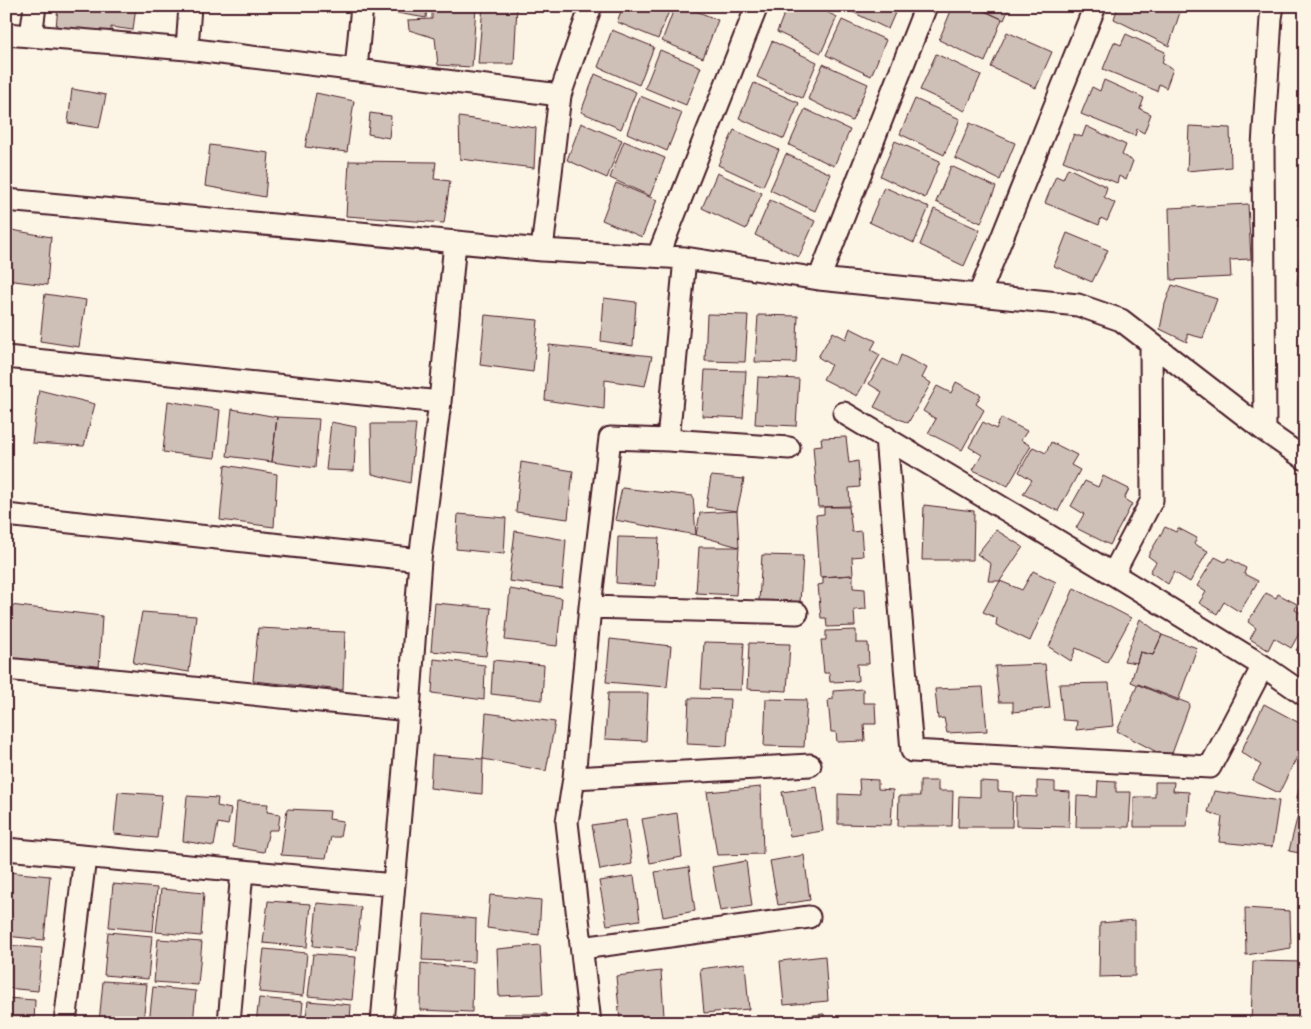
<svg xmlns="http://www.w3.org/2000/svg" width="1311" height="1029" viewBox="0 0 1311 1029" font-family="Dekko,sans-serif">
<style>
.building{fill:#cfc0b7;stroke:#4a1f2b}
.lines{fill:none;stroke-linecap:round;stroke-linejoin:round}
.street-casing{stroke:#4a1f2b;stroke-width:25}
.street{stroke:#fcf5e5;stroke-width:21}
</style>
<rect width="100%" height="100%" fill="#fcf5e5"/>
<filter id="ink" filterUnits="userSpaceOnUse"><feTurbulence type="fractalNoise" baseFrequency=".02" numOctaves="2"/><feDisplacementMap in="SourceGraphic" scale="10" xChannelSelector="R" yChannelSelector="G"/><feConvolveMatrix kernelMatrix="1 2 1 2 8 2 1 2 1" color-interpolation-filters="sRGB"/></filter>
<g filter="url(#ink)">
<path class="building" d="M58,6H136L133,30L111,27V33L56,28Z
M369,6H427L426,18L368,8Z
M432,6H476L472,67L438,65L435,38L409,30L408,20L432,19Z
M483,6H517L514,64H478Z
M623,6H671L658,39L617,22Z
M675,6H684L718,20L703,58L662,41Z
M787,6H814L837,17L821,53L777,32Z
M845,6H898L888,29L844,8Z
M953,6H973L1002,19L985,62L939,40Z
M975,6H1010L1004,20Z
M1118,6H1182L1169,46L1114,19Z
M842,20L886,40L871,76L826,55Z
M612,30L654,47L639,85L598,67Z
M1007,32L1052,52L1036,88L991,67Z
M1126,34L1165,52L1162,63L1173,69L1166,88L1159,84L1157,91L1103,69L1114,42L1121,45Z
M772,41L817,62L802,98L757,77Z
M660,50L701,67L686,105L645,88Z
M936,54L981,75L965,111L920,90Z
M823,64L868,84L852,121L808,99Z
M595,74L636,92L621,129L581,112Z
M1104,80L1144,98L1140,109L1151,114L1144,133L1137,129L1135,136L1081,114L1092,87L1100,91Z
M754,83L799,103L784,139L739,118Z
M72,89L106,95L99,128L68,123Z
M316,93L354,101L347,152L305,147Z
M640,96L682,113L667,151L627,133Z
M915,99L960,119L944,155L900,134Z
M805,109L850,130L834,166L789,145Z
M370,113L391,116L389,138L368,134Z
M459,117L536,128L534,168L460,159Z
M581,123L622,140L607,178L567,160Z
M970,123L1015,143L1000,180L955,158Z
M1086,126L1126,145L1122,155L1133,161L1126,180L1119,176L1117,183L1063,161L1074,134L1082,137Z
M1189,126L1230,128L1231,167L1187,171Z
M734,130L779,150L763,186L718,165Z
M624,141L665,158L650,196L610,178Z
M895,141L940,161L925,198L880,176Z
M210,145L269,153L265,197L205,186Z
M786,154L831,174L815,211L770,190Z
M349,161L436,162L434,179L450,181L444,223L346,216Z
M951,166L996,187L981,223L936,202Z
M1068,168L1107,187L1104,197L1115,203L1107,221L1101,218L1099,225L1045,203L1056,176L1063,179Z
M717,173L762,193L746,229L702,208Z
M616,183L657,200L642,237L602,220Z
M1302,184L1305,185V228L1298,227Z
M884,187L929,207L914,243L869,222Z
M770,200L815,221L799,257L755,235Z
M1248,204L1251,259L1230,260L1231,277L1171,280L1169,208Z
M934,209L980,230L964,266L920,245Z
M6,229L51,237L47,285L6,280Z
M1067,233L1108,250L1092,282L1054,266Z
M1301,241H1305V285H1297Z
M1172,285L1217,299L1203,338L1187,334V342L1160,329L1165,304Z
M45,294L86,300L79,347L40,341Z
M604,298L636,302L633,346L601,341Z
M707,314L748,315L745,362L705,361Z
M485,315L538,320L533,372L480,365Z
M758,315L798,316L796,363L755,362Z
M850,328L876,341L871,350L880,355L857,396L823,379L831,365L818,357L833,332L846,339Z
M1305,339V363H1301Z
M549,345L652,356L645,386L605,380L604,409L545,400Z
M901,355L927,368L922,378L931,383L908,423L874,407L882,392L869,384L883,359L897,366Z
M705,370L746,371L743,418L702,416Z
M758,377L799,379L796,426L755,424Z
M956,382L981,395L976,404L984,410L962,450L928,433L936,419L923,411L937,386L951,393Z
M39,390L95,404L84,446L32,443Z
M168,401L220,410L215,458L163,452Z
M232,409L277,417L272,462L227,456Z
M277,417L319,419L315,468L272,462Z
M1001,418L1027,431L1021,440L1031,446L1008,486L973,470L982,455L969,447L983,422L996,429Z
M331,422L356,427L354,471L326,470Z
M371,424H416L410,483L372,474Z
M846,437L849,463L858,461L860,487L849,488L850,506L818,507L813,446L822,445L821,438Z
M1051,442L1077,455L1071,465L1080,470L1058,511L1023,494L1032,480L1019,472L1033,447L1046,453Z
M521,462L573,471L568,519L516,512Z
M225,465L277,474L274,527L220,520Z
M711,476L744,479L737,511L706,507Z
M1103,476L1129,489L1124,499L1132,504L1110,545L1076,528L1084,514L1071,506L1085,481L1098,487Z
M622,488L693,496L696,535L615,520Z
M924,505L974,511L973,560H922Z
M824,507H849L852,532L861,531L863,556L852,557L853,575L820,577L816,515L824,514Z
M737,511L739,547L696,535L700,513Z
M458,514L506,518L504,554L456,549Z
M1165,527L1176,532L1178,528L1197,538L1194,544L1208,551L1190,582L1174,572L1168,584L1150,572L1156,562L1148,556Z
M996,530L1023,547L1000,581H988L991,564L977,554Z
M515,531L566,540L562,588L509,581Z
M618,537L659,538L656,586L616,583Z
M699,547H739L736,595L696,593Z
M762,555L803,556L800,603L759,601Z
M1215,557L1225,562L1228,558L1246,568L1244,574L1258,581L1240,612L1224,602L1217,614L1199,603L1206,592L1197,586Z
M1033,571L1056,582L1030,641L996,625L997,618L983,612L1000,581L1022,590Z
M853,575V588L865,589L866,609L854,610L855,626L827,627L826,618H821L818,585L823,584V577Z
M1074,588L1131,618L1107,662L1076,648L1071,661L1049,647Z
M510,589L562,598L557,646L505,640Z
M1266,593L1276,598L1278,594L1297,604L1295,610L1305,615V623L1291,648L1274,638L1268,650L1250,639L1256,628L1248,622Z
M435,603L491,608L486,656L431,651Z
M10,605L102,616L99,670L6,661Z
M142,612L196,616L189,672L133,663Z
M1140,619L1162,635L1153,655L1140,652L1137,663L1124,661Z
M258,628L345,632L343,690L253,681Z
M856,630V643H868L869,664H857L858,681L830,682L829,673H824L821,640H826V631Z
M1162,635L1197,648L1178,701L1131,682L1140,652L1153,655Z
M1305,637V656L1296,650Z
M610,639L671,646L667,687L606,682Z
M704,642L744,643L741,690L701,689Z
M749,643L790,644L787,691L747,689Z
M1305,657V671L1299,667Z
M434,659L485,665L484,700L432,693Z
M493,660L544,665L542,700L491,694Z
M1045,664L1050,708L1013,712V702H999L995,666Z
M1109,683L1113,726L1076,730L1077,721L1063,720L1059,684Z
M1138,684L1190,704L1170,759L1117,731Z
M983,687L987,731L947,733L944,718L938,719L935,689Z
M863,689V703H875L876,724H864L865,741L837,742L836,732H831L828,700L833,699V691Z
M608,693H648L646,741L605,739Z
M689,698L730,699L727,746L687,744Z
M766,699L807,700L804,747L764,746Z
M1264,704L1305,726V741L1279,793L1252,780L1261,765L1241,752Z
M486,713L555,722L546,771L483,759Z
M432,755L483,759L482,794L430,788Z
M1305,767V800L1297,798Z
M859,779L878,780V789L893,790L891,825L838,824V794L860,795Z
M920,781H938V791H953L952,826H898L899,796H920Z
M980,781L998,782V791L1013,792L1012,827H958L959,796L980,797Z
M1037,781L1055,782V791L1070,792L1069,827L1016,826V796L1037,797Z
M1098,781L1116,782V792H1131L1129,827H1076L1077,796L1097,797Z
M1155,782H1174L1173,791L1189,792L1187,827H1134V797H1155Z
M761,787L763,854L717,855L707,792Z
M817,787L823,831L790,836L782,792Z
M1214,791L1279,801L1272,847L1219,842L1222,817L1208,812Z
M118,792L162,795L157,838L114,834Z
M187,796L218,798L217,806L231,809L228,825L218,823L214,846L183,841Z
M1302,798L1305,799V854L1289,851Z
M237,802L268,804L267,812L280,814L278,830H269L264,852L233,847Z
M287,809L330,811L329,819L343,821L340,837H331L326,858L281,855Z
M677,813L682,857L650,863L642,819Z
M626,820L632,864L600,870L592,825Z
M804,855L810,900L778,905L770,861Z
M746,861L752,906L720,911L712,867Z
M689,867L695,911L663,917L655,872Z
M8,872L50,876L44,940L6,936V894Z
M634,876L640,920L607,925L599,881Z
M113,884L157,888L153,931L109,927Z
M161,889L204,893L201,936L156,932Z
M490,895L541,900L539,935L487,928Z
M268,901L311,904L307,947L263,943Z
M317,903L361,907L357,950L313,946Z
M1245,908L1290,911L1291,948L1246,955Z
M424,914L476,919L475,962L422,960Z
M1135,920V976L1099,977L1100,923Z
M108,932L152,936L148,979L104,975Z
M158,939L202,942L198,985L154,982Z
M6,945L42,948L38,991L6,988Z
M540,945L543,994L499,996L497,949Z
M264,949L307,953L303,996L259,992Z
M313,954L356,957L352,1000L308,996Z
M825,956L828,1001L784,1005L780,961Z
M1253,961L1305,962L1303,1018H1286V1023H1251Z
M421,963L473,969L472,1012L420,1010Z
M745,963L749,1009L704,1013L700,969Z
M661,971L664,1016L620,1021L616,976Z
M103,981L147,984L143,1023H99Z
M153,987L196,991L193,1023H149Z
M6,998L35,1000L34,1023H6Z
M259,998L303,1002L301,1023H256Z
M308,1001L351,1005L350,1023H305Z
M504,1014H547V1023H505Z
M824,1014L825,1023H773V1019Z
M418,1015L469,1021V1023H417Z"/>
<g class="lines">
<g class="street-casing">
<path id="street" d="M6,34L187,49L560,95
M31,36L35,6
M187,49L190,6
M356,69L362,6
M6,200L542,250L685,258L819,279L1078,305L1121,320L1265,431L1305,459
M542,250L560,95L591,6
M658,256L757,6
M819,279L926,6
M979,295L1095,6
M6,357L440,402
M844,413L1113,574L1263,666L1305,695
M1265,431L1263,146L1271,18L1273,6
M886,437L912,751L1210,767L1263,666
M668,440L789,448
M6,515L420,560
M1113,574L1152,500L1151,344
M590,607L797,613
M6,669L409,710L420,560L440,402L455,242
M574,778L810,765
M6,849L394,885
M582,948L809,917
M65,1023L85,857
M229,1023L242,871
M382,1023L409,710
M590,1023L567,822L574,778L590,607L610,438L668,440L685,258"/>
</g>
<use href="#street" class="street"/>
</g>
</g>
<rect width="1311" height="1029" fill="none" stroke="#fcf5e5" stroke-width="25"/>
<rect x="12" y="12" width="1286" height="1004" fill="none" stroke="#4a1f2b" stroke-width="2" filter="url(#ink)"/>
</svg>
